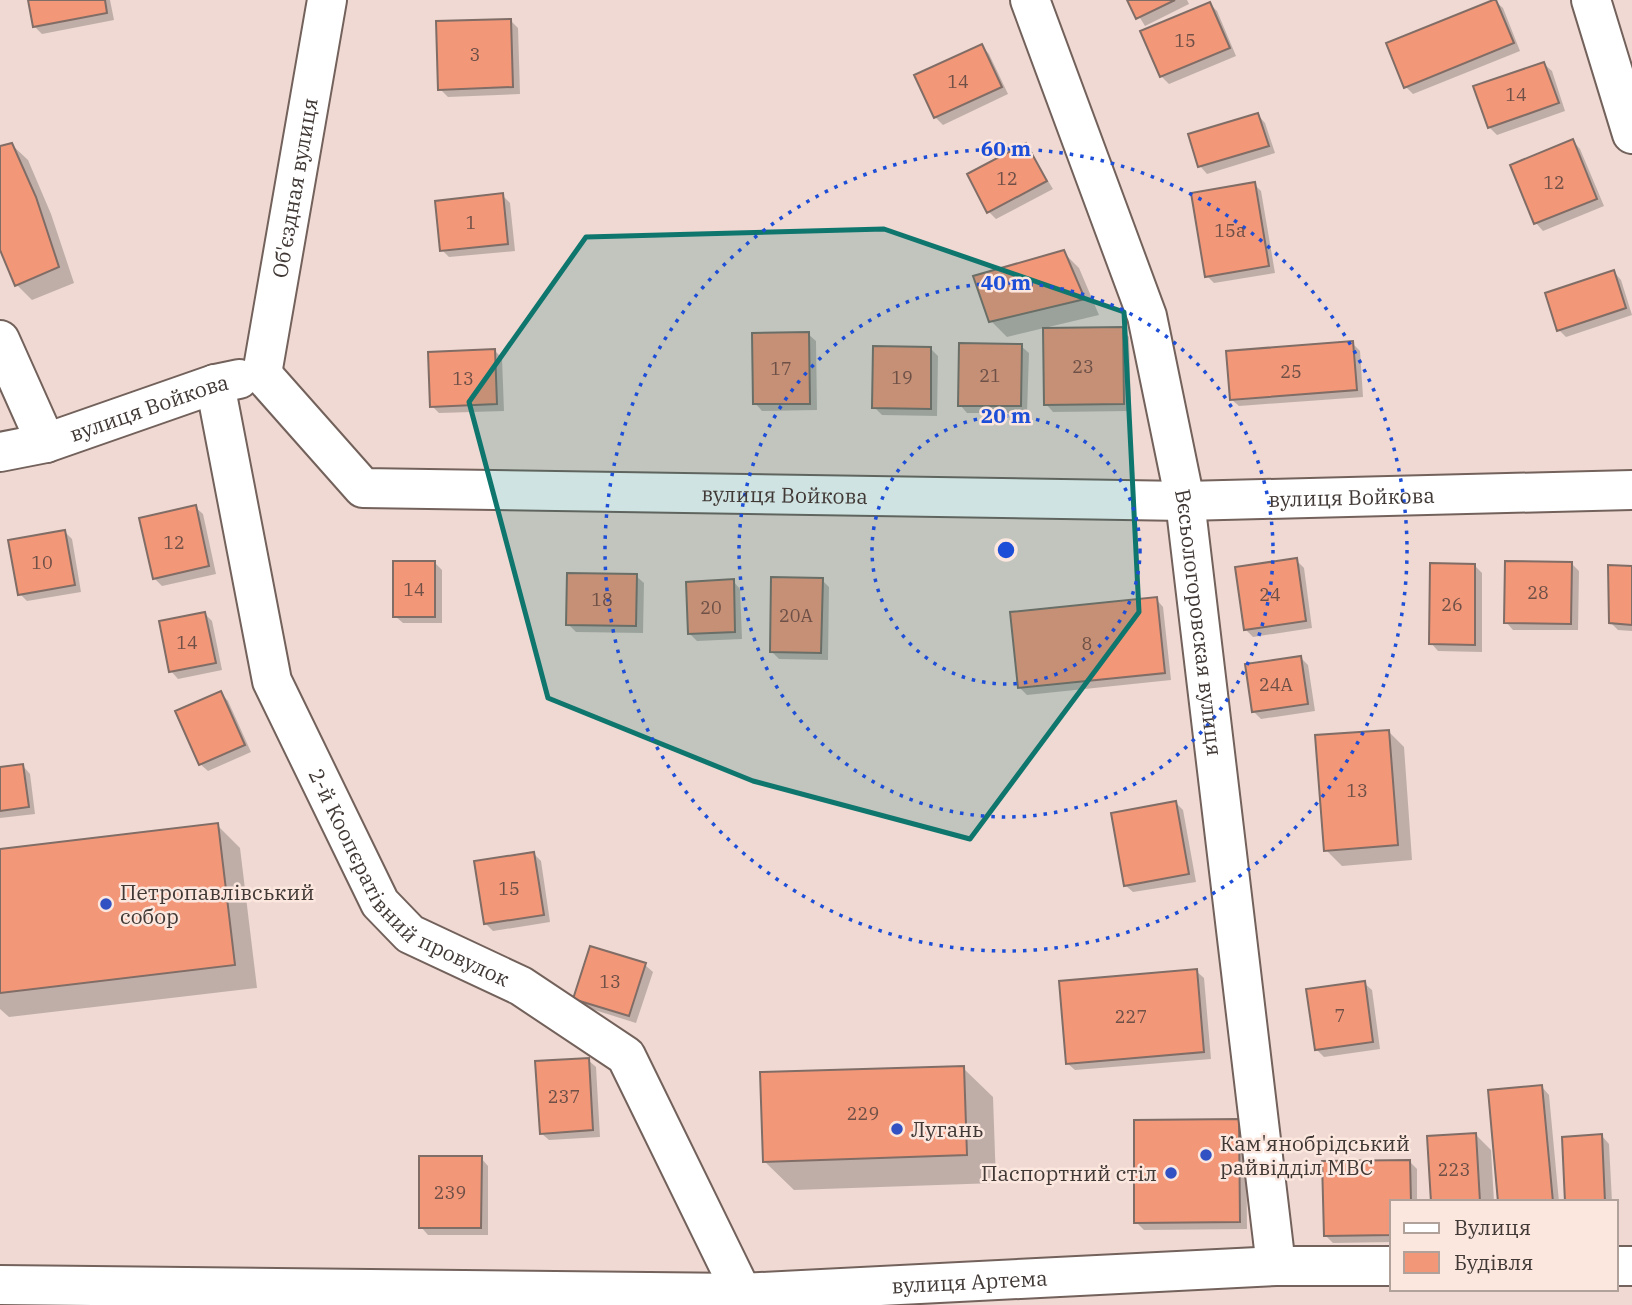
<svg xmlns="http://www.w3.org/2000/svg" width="1632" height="1305" viewBox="0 0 1632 1305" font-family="'IBM Plex Serif',serif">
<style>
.shadow{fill:#0003}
.building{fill:#f39779;stroke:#806d66;stroke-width:2}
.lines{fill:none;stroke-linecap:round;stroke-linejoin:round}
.minor-casing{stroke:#73615b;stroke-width:42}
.minor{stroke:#fff;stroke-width:38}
.marked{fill:#0f766e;fill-opacity:0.2;stroke:#0f766e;stroke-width:5;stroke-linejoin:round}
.ring{fill:none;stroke:#1d4ed8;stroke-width:3.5;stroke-dasharray:3.5 7}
.poi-dot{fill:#3252c3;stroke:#fce7df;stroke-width:2.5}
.labels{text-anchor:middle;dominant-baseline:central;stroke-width:5;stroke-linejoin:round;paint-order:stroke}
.number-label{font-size:18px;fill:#6e5047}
.street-label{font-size:21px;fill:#413936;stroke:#fce7df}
.poi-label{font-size:21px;fill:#413936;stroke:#fce7df;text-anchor:start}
.centre{fill:#1d4ed8;stroke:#fce7df;stroke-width:3.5}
.ring-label{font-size:21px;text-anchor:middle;font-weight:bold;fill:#1d4ed8;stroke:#fce7df;stroke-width:5;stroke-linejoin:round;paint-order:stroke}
</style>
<rect width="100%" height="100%" fill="#efd9d2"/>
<path class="shadow" d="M30,0H110L114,20L42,34L35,27Z
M1129,0H1187L1189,4L1145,26Z
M1495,1L1503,8L1520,51L1413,94L1406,87Z
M1210,4L1217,11L1236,56L1169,84L1161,76Z
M511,21L518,28L520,94L448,97L440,89Z
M982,46L989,54L1008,94L943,125L935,117L916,76Z
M1544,64L1552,71L1565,111L1497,135L1489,127Z
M1258,115L1265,123L1275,153L1207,174L1200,166Z
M1573,141L1580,149L1604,206L1543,231L1536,223Z
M12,145L28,160L51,214L74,283L32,300L17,285L0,246V148Z
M1026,145L1053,189L996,219L989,212Z
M1254,184L1261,191L1275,273L1214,283L1207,276Z
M502,195L510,203L515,251L449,257L442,250Z
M1063,252L1079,268L1099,315L1007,337L991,321Z
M1614,272L1621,280L1632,315L1566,337L1559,330Z
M1122,329L1129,337L1131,411L1053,412L1046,404Z
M808,334L816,341L817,410L762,411L755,403Z
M1352,343L1360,351L1363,397L1239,406L1231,399Z
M1021,346L1029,353L1027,413H967L960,405Z
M931,349L938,356L937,416L882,415L874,407Z
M494,350L502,358L504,411L439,413L432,406Z
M195,507L203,514L216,574L162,586L154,578Z
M65,532L72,539L81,592L27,601L20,594Z
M1296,560L1304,568L1312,628L1253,637L1245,629Z
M435,563L442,570V623H403L395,616Z
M1572,564L1579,571L1578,630H1513L1506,622Z
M1474,565L1482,573V652L1438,651L1431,643Z
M1632,568V631L1618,630L1611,623Z
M636,576L644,583L643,633L576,632L568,624Z
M822,580L829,587L828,660L779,659L771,651Z
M733,581L740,589L742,639L697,641L690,634Z
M1156,599L1163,607L1171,680L1027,695L1020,688Z
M205,614L212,621L222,670L178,679L171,671Z
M1301,658L1308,665L1315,711L1261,719L1253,711Z
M221,693L228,701L251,752L208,771L200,764Z
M1388,731L1404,747L1412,860L1342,866L1326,850Z
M23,766L30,774L35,814L0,818V769Z
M1176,803L1183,810L1196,882L1133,892L1125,885Z
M217,825L240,848L257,988L9,1017L0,1009V851Z
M533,853L541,861L550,922L493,931L485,923Z
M645,965L653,972L636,1023L582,1006L575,998Z
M1196,971L1204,978L1211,1059L1075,1070L1067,1063Z
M1364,983L1372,990L1380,1049L1324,1057L1316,1049Z
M588,1060L596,1067L600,1137L549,1140L541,1133Z
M963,1068L993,1097L996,1183L794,1190L764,1161Z
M1542,1087L1549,1095L1559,1202H1500Z
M1238,1120L1246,1128L1247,1229L1144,1230L1136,1222Z
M1476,1135L1491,1150L1494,1202H1433Z
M1602,1136L1609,1144L1612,1202H1567Z
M481,1158L488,1166V1235H428L421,1227Z
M1409,1161L1417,1169V1202H1392V1242L1333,1243L1326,1236Z"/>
<path class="building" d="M28,0H105L107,13L33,27Z
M1127,0H1175L1136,19Z
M1493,0H1496L1514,43L1404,88L1386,43Z
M1210,2L1230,48L1160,77L1140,31Z
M511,19L513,87L438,90L436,21Z
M982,44L1002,87L934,118L914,75Z
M1544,62L1559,103L1488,128L1473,86Z
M1258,113L1269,146L1198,167L1188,134Z
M1573,139L1597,199L1534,224L1510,165Z
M12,143L36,197L59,267L15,286L0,250V146Z
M1026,143L1047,181L987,213L967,174Z
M1255,182L1269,266L1205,277L1191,193Z
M503,193L508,244L440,251L435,201Z
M1064,250L1085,299L989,322L973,276Z
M1614,270L1626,308L1557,331L1545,293Z
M1123,327L1124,404L1044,405L1043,328Z
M809,332L810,404H753L752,333Z
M1353,341L1357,390L1230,400L1226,351Z
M959,343L1022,344L1021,406H958Z
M873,346L931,347V409L872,408Z
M495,349L497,404L430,407L428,352Z
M196,505L209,566L153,579L139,518Z
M65,530L75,585L18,595L8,540Z
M1297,558L1306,621L1244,630L1235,567Z
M393,561H435V617H393Z
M1505,561L1572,562L1571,624L1504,623Z
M1430,563L1475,564V645L1429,644Z
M1608,565L1632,566V625L1609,623Z
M567,573L637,574L636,626L566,625Z
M771,577L823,578L821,653L770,652Z
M734,579L735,632L688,634L686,582Z
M1157,597L1165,673L1018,688L1010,612Z
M205,612L216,663L169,672L159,621Z
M1301,656L1308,704L1252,712L1245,664Z
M221,691L245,745L199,765L175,711Z
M1389,730L1398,845L1324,851L1315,735Z
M23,764L29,807L0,811V767Z
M1176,801L1189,874L1124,886L1111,813Z
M218,823L235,965L0,993V849Z
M534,852L544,915L484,924L474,861Z
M590,946L646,963L629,1016L573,999Z
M1197,969L1204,1052L1066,1064L1059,981Z
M1365,981L1373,1042L1315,1050L1306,989Z
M589,1058L593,1130L540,1134L535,1061Z
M964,1066L967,1155L763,1162L760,1072Z
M1542,1085L1553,1202H1498L1488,1090Z
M1239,1119L1240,1222L1134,1223V1120Z
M1476,1133L1480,1202H1431L1427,1136Z
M1602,1134L1605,1202H1565L1562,1137Z
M419,1156H482L481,1228H419Z
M1410,1160L1411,1202H1392V1235L1324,1236L1322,1161Z"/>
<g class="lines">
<g class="minor-casing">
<g id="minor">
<path id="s1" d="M1030,0L1147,316L1185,501L1276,1266"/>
<path d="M1591,0L1632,134"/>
<path d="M0,340L46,443"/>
<path id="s2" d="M262,374L363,488L1185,501L1632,490"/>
<path id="s3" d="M262,374L327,0"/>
<path id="s4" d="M215,384L272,681L380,903L410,934L521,986L626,1056L742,1293"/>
<path id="s5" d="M0,452L46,443L215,384L239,379"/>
<path d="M1616,1266H1632"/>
<path id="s6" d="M0,1285L742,1293L1276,1266H1392"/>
</g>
</g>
<use href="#minor" class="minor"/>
</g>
<path class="marked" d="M884,229L1124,312L1139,612L970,839L753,781L548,698L469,402L586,237Z"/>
<g class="ring">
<circle cx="1006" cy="550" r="134"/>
<circle cx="1006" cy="550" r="267"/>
<circle cx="1006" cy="550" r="401"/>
</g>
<g class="poi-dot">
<circle cx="106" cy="904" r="7"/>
<circle cx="897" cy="1129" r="7"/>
<circle cx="1206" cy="1155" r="7"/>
<circle cx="1171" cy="1173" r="7"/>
</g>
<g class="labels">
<g class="number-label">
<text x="1185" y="40">15</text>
<text x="475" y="54">3</text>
<text x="958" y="81">14</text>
<text x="1516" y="94">14</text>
<text x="1007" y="178">12</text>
<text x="1554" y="182">12</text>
<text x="471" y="222">1</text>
<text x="1230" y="230">15а</text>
<text x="1083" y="366">23</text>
<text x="781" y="368">17</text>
<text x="1291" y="371">25</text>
<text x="990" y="375">21</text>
<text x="902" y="377">19</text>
<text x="463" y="378">13</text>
<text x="174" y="542">12</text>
<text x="42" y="562">10</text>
<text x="414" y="589">14</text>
<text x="1538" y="592">28</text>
<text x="1270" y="594">24</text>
<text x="602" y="599">18</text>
<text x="1452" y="604">26</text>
<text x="711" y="607">20</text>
<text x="796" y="615">20А</text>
<text x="187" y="642">14</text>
<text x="1087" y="643">8</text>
<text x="1276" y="684">24А</text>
<text x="1357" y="790">13</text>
<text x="509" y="888">15</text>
<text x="610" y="981">13</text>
<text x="1340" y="1015">7</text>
<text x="1131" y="1016">227</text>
<text x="564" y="1096">237</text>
<text x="863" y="1113">229</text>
<text x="1454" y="1169">223</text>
<text x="450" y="1192">239</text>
</g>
<g class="street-label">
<text stroke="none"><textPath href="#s3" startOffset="189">Об'єздная вулиця</textPath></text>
<text stroke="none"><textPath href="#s5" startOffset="156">вулиця Войкова</textPath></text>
<text stroke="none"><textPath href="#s2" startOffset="574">вулиця Войкова</textPath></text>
<text stroke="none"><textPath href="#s2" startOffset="1141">вулиця Войкова</textPath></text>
<text stroke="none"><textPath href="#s1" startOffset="648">Вєсьологоровская вулиця</textPath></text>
<text stroke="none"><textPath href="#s4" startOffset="551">2-й Коопєратівний провулок</textPath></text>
<text stroke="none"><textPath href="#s6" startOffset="970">вулиця Артема</textPath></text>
</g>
<g class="poi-label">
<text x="120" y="892">Петропавлівський<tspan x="120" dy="24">собор</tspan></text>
<text x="911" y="1129">Лугань</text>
<text x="1220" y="1143">Кам'янобрідський<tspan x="1220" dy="24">райвідділ МВС</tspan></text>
<text x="1157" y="1173" text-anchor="end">Паспортний стіл</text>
</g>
</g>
<circle cx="1006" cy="550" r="10" class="centre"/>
<g class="ring-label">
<text x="1006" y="156">60 m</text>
<text x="1006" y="290">40 m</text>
<text x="1006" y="423">20 m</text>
</g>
<rect x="1390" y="1200" width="228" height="91" fill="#fce7df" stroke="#b1a19b" stroke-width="2"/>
<rect x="1404" y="1223" width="35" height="10" fill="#ffffff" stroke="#b1a19b" stroke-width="2"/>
<text x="1454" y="1235" font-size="21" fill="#413936">Вулиця</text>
<rect x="1404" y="1252" width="35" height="21" fill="#f39779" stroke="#b1a19b" stroke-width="2"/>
<text x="1454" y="1270" font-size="21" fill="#413936">Будівля</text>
</svg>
